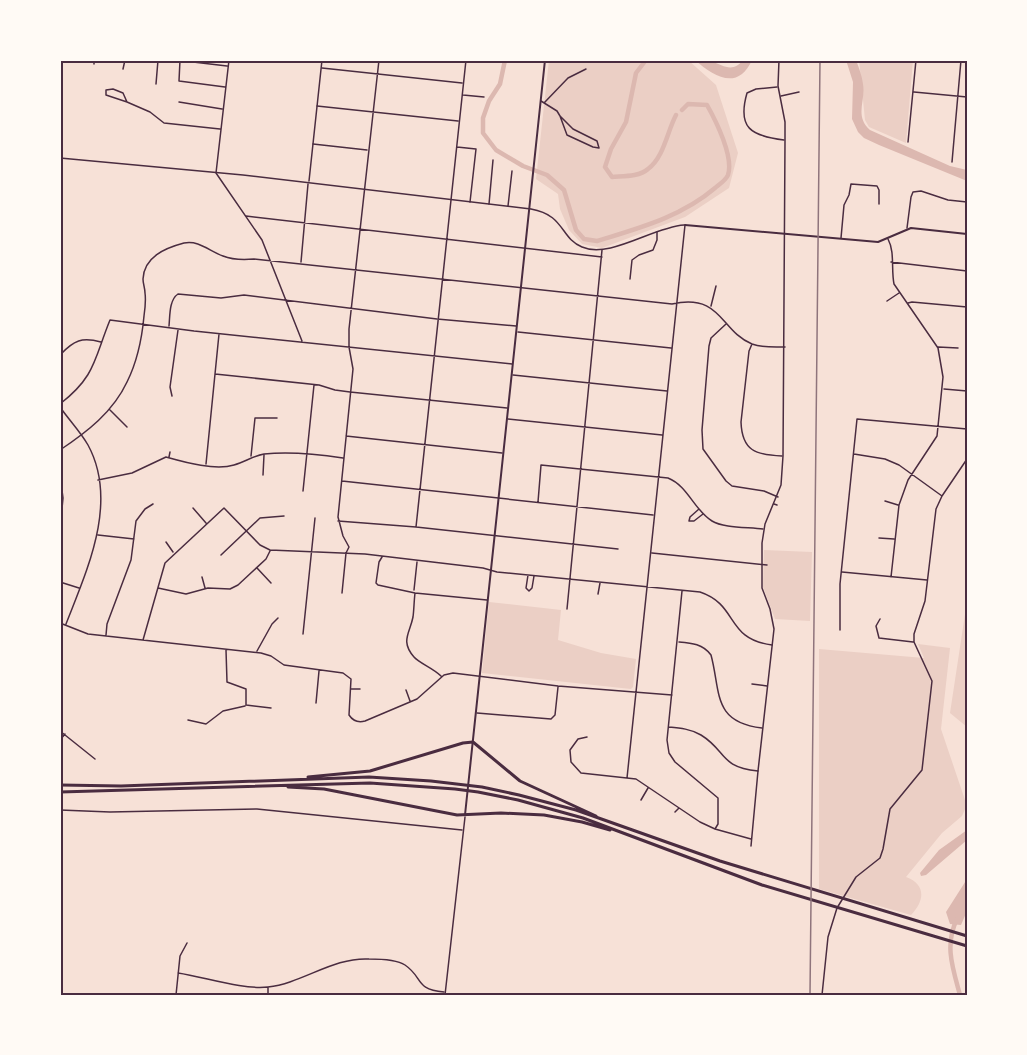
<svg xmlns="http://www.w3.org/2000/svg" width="1027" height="1055" viewBox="0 0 1027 1055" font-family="'Titillium Web',sans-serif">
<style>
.green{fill:#ebcfc5}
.water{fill:#dcb8b0}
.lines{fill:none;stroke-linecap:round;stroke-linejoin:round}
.river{stroke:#dcb8b0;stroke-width:4.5}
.minor{stroke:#4a2c40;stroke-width:1.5}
.tertiary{stroke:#4a2c40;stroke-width:1.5}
.secondary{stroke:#4a2c40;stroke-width:2}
.trunk{stroke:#4a2c40;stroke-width:3}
.rail{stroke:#8f747c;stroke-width:1.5}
.neatline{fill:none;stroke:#4a2c40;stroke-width:2}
</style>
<rect width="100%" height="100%" fill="#f7e1d7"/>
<path class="green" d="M549,60H688L716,85L738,153L729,188L685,217L602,248L582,244L569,230L560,209L558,194L536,179Z
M859,60H913L906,143L869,127L865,120Z
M764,550L812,552L810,621L775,619L763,587Z
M967,601V727L950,713Z
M489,602L561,610L558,640L601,653L636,659L633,687L631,689L482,673Z
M918,644L950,648L941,729L965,800L966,807L962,816L942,833L906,877C926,884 925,901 911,915L819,889V649L924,658Z"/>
<path class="water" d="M695,60C700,60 706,59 711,61C724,66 733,73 743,60H752C738,91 714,77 695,60Z
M846,60H856C859,68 862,76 863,84C866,101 854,116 870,130L950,166L967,170V181L879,145L864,138L858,132L852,119L853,82Z
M967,830V840L926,875L921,876L920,873L939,850Z
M967,879V911L961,925L950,924L946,912Z"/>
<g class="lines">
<path class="river" d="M505,60L500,84L489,101L483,118V133L496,150L523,166L547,175L564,190L576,230L584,239L597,241C639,228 681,217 715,188C720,184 726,180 728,175C734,157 716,121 707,105L688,104L682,110
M646,60L636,73L626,122L611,149L605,167L612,177C623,176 639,177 648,169C664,157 667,132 676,115
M957,919C944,945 953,969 960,995"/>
<path class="minor" d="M180,60L179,81L225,87
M229,60L216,173L262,240L302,341
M193,62L227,66
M94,64V60
M322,68L462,83
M123,69L125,60
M156,84L158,60
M777,87L756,89L747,93C737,128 751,136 784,140
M113,89L123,93L127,102L106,95V90Z
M914,92L967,97
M463,95L484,97
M781,96L799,92
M541,101L557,111L560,116
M127,102L150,112L164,123L220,129
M179,102L222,109
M544,103L568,78L586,69
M317,106L458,121
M560,116L573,129L597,141L599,148L593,147L567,135Z
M908,142L916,60
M313,144L367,150
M457,147L476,149L470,202
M952,162L961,60
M489,204L493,160
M508,206L512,171
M246,216L602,257
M907,228L911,197L913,192L921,191L948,200L967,202
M841,238L844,205L849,195L851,184L877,186L879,190V204
M888,239C895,252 891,269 894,284L938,348L943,377L937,436L908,480L899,505L891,577
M301,262L308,184
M891,262L967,271
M630,279L632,260L639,255L653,250L657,240V232
M887,301L899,293
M908,303L912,302L967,307
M711,306L716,286
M726,324L711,338L709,346L702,430L703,449L726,481L732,486L764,491L778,497
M169,326C170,316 169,300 178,294L221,298L244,295L437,319L516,326
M518,332L671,348
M752,344L749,351L741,422C742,451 756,455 782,456
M938,347L958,348
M60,355C74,340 82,337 101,342
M215,374L319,385L335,390L350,392L507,408
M513,375L667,391
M944,389L967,391
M172,396L170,387L178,330
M60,404C96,376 94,359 110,320L194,331L512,364
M60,407C69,420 80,431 88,445C119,502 87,570 66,624
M110,410L127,427
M508,419L662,435
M346,436L502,453
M60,450C87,432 113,412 127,382C137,362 142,338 144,316C145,309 146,300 145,293C145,288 143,284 143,279C144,257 165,248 184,243C199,240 209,251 223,256C233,260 243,260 254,259L672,304C722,293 720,331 752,344C762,348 774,347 785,347
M854,454L885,459L899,465L942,496
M251,456L255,418H277
M169,457L170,452
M206,464L219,334
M60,475L63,498L60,530
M263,475L264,455
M98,480L132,473L166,457C184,462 215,471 234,465C245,462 253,456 264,454C291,451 317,454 343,458
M342,481L653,515
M303,491L314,385
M885,501L898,505
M538,502L541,465L668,478C688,486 694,510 712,521C723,528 749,527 763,529
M774,504L777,505
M193,508L206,523
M699,509L690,517L689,521H694L703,514
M338,521L416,527L618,549
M416,527L466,60
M98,535L134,539
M879,538L894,539
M166,542L173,552
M652,553L767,565
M221,555L260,518L284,516
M382,557L379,562L376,583L378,585L415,593L487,600
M257,568L271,583
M842,572L927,580
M528,575L526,588L529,591L532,588L534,576
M202,577L205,588
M60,582L79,588
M158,588L186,594L208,588L230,589L238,585L266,559L270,551
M414,590L417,562
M682,591L667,740L669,753L675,762L718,798V824L715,829
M342,593L346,553L349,547L343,536L338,517L353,369L349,347V329L379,60
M415,593C414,601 414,610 413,617C410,633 400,641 414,657C419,663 433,668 441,676
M598,594L600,583
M567,609L602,250
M880,619L876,626L879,638L913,642
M60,623L88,634L261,653L271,656L284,665L343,673L351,679L349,715C353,721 358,723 365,721L417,699L444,675L453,673L558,686L672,695
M840,630V584L857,419L967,429
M303,634L315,518
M106,635L107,624L131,560L136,521L145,509L153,504
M143,640L165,563L224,508L260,545L270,550L365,554L483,568L497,572L700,592C739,605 725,639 772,645
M679,642C692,643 703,644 711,655C721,692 712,722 762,728
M226,650L227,682L246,689V705L271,708
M257,651L272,624L278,618
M752,684L767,686
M351,689H360
M406,690L410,701
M316,703L319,671
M477,713L551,719L555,715L558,687
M188,720L206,724L223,711L245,706
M669,727C680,728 691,729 701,735C727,751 719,767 758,771L751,846
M60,731L95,759
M587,737L578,739L570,750L571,762L581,773L636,779L700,822L715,829L751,839
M60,740L65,734
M627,778L685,225
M641,800L648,788
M60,810L110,812L257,809L462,830
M675,812L679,808
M178,973C205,977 242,990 268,987C303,983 333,957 369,959C379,959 396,959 405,965C424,978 414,989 444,992
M268,988V995
M176,995L180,956L187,943
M822,995L828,937L837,908L856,877L880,858L883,849L890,809L922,770L932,681L914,642V634L925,601L936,509L942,496L967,459"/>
<path class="tertiary" d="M60,158L243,175L531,209C565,215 560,238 582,247C610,259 653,227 684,225
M309,181L322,60
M758,771L774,629L770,609L762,588V543L765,524L781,485L783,456L785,141V122L778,86L779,60
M445,995L465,817"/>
<path class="secondary" d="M685,225L878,242L911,228L967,234
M465,815L545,60"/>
<path class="trunk" d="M308,777L370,771L463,743L473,742L520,781L596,816
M60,785L121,786L369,777L431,781L482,787L519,795L576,810L720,861L967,936
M288,787L324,789L457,815L501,813L544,815L582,822L610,830
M60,792L370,783L455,789L478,792L518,800L583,818L762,885L967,946"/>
<path class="rail" d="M810,995L820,60"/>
</g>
<rect width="1027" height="1055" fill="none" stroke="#fffaf5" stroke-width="123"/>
<rect x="62" y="62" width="904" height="932" class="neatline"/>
</svg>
